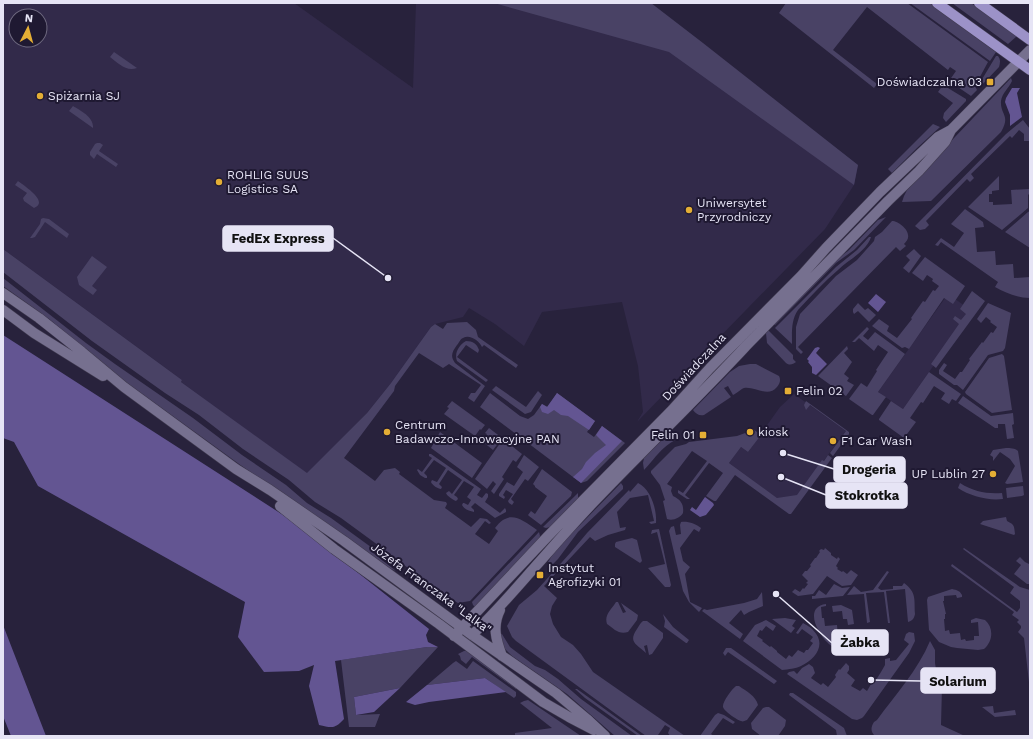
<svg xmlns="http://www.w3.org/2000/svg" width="1033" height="739" viewBox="0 0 1033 739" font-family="'Work Sans',sans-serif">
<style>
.built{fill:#322a4a;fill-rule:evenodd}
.green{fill:#494265}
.forest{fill:#635592}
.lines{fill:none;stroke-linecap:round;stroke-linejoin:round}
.minor-casing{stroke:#403b50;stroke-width:11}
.major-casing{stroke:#403b50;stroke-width:11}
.minor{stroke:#76708f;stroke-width:10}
.major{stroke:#9c92c8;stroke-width:10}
.poi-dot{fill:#e4ae35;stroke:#1f1932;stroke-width:1.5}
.labels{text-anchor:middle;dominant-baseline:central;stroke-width:4;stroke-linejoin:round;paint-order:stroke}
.poi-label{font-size:12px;fill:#e6e4f5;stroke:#1f1932;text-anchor:start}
.street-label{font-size:12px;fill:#e6e4f5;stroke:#1f1932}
.leader{fill:none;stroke:#e6e4f5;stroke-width:1.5}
.callout-dot{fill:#e6e4f5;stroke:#1f1932;stroke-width:1.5}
.callout{fill:#e6e4f5;stroke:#e6e4f5;stroke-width:1.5}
.callout-label{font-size:13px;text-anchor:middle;font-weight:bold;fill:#111}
</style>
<rect width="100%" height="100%" fill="#28223c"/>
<path class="built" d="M3,3H294L413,88L416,3H647L858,165L854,185L825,229L637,422L643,412L638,366L622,302L542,312L524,346L495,324L469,308L463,317L435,324L431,327L391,383L367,413L307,474L181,382L182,380L3,249ZM16,16H40V40H16Z
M948,294L972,311L903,409L878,392Z
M794,394L846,431L789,507L729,463L741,447L748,452L780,407Z"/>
<path class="green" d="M494,3H651L703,43L858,165L854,185L669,52Z
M786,3H907L988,62L975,86L977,90L971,96L949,81L956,71L950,67L948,70L867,7L833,50L877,84L874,88L779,13Z
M910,3H930L996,52L990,61Z
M952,3H971L1017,36L1008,44Z
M114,52L137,68C126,72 118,63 110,57Z
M996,56H998C1001,60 1000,63 999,67L979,88L978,86Z
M1011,78L1012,81C1009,88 1002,93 1001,101C1000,115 1011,115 1001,132L931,201L902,202L904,196L907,190L936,157Z
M943,85L966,99V101L946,122L943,118L944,113L953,103L938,92Z
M73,106C81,111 94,117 93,128L69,111Z
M1023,120L1030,129V141H1024V134L1019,130L1012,138L1010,136L971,174L974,178L970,182L967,179L926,221L929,225L925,229L920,230L915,226L1006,134Z
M933,124L940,127L917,148L892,173L888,169Z
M97,143H100L103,145L99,151L118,164L116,167L97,154L94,159L90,155V152L95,144Z
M1029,175H1030V193L1028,195V208L1002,230L968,207L999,176V190L992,191V194H989V202H993V205L1012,204L1011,190L1029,189Z
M18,181C23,185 50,202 34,208L24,201L23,198L27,193L15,185Z
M965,209L983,222L984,227L975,228L977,252L995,251L996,265L1013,264L1014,278L1030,277V298C1017,298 1006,293 995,287L998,282L941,242L938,246L935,245L941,238L954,247L964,233L951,224Z
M1030,211V216L1029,217L1030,248L1005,232L1028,212Z
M886,217L854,250L836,263L775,325L771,324L831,263L848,251L878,220Z
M43,218L49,219L69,234L67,238L45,222L35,237L32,238H30L40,224L41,219Z
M892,221C898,221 908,229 908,235C909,239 906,242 904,244L906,246L900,251L896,247L798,347L803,352L801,354L796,349V327L800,314L836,276L857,260L874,241L875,237L882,232Z
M869,237H871C867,251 848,260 838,270C824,282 811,296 798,310C791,320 792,332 792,344L775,328L836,267L857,250Z
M3,249L182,380L181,382L307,473L367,413L391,383L431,327L435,324L443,329L447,323L467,322L476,330L478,337L518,365L516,368L484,345L482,347C479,341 470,334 463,338C460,339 459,343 457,345C452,352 450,356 455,363L485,386L474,402L468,398L471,393H475L481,385L449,364L443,368L419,353L395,386L394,391L344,458L375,481L384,470L395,468L400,472L399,474L434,500L446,502L447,504L445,508L471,527L480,518L487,519L491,523L489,524L485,521L475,534L489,544L498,531L495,528C509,509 521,519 537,530L470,601L458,603L453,600L451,601L417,574L381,549L382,548L341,518L315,502L289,480L243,449L199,415L165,393L92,341L3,272Z
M914,249L921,256L909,273L903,268L910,260L906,256Z
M92,256L107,267L92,286L97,290L93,295L79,285L77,277Z
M925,257L965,286L953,304L944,298L909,349L905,347L902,348L872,326L879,319L889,326L887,331L897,338L912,319L911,318L923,301L925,302L933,290L935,291L939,286L932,281L933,279L927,275L923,281L912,273Z
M3,278L86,343L115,364L193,418L242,455L286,485L307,503L331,518L375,550L373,553L396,571L382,565L239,464L127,383L49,319L3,286Z
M972,291L985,301L936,368L931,364L959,324L953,319L955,316L961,320L966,314L960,309Z
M858,303L865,310L868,308L876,315L869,322L858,311L854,314L853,312V309Z
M988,303L1011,313L1005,348L1003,351L988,355L963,390L957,385H954L939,374V370L944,363L947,365L943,371L955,379L960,372H962L970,360L969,359L982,342L983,343L991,332L993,333L997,327L990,322L991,321L986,317L981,323L977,319Z
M867,327L869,329L863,336L868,340L875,332L905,354L878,392L886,397L873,415H872L849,399L861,383L867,387L877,371L876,370L888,352L878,345L874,351L859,338L855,342H852Z
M768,330L793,355V359L796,362C793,364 790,366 786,363L767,343L766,333Z
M466,341C473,341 477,344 479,350L478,353L466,345L457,357L488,380L486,382L457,361C454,353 459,345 466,341Z
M847,346L848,349L844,353L852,362L844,374L849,378L847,381L854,385L846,396L818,376Z
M1002,354L1004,356L1012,410L992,413L966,394L965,392L989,358Z
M750,364H756L779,376C781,380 780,383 777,387C768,398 755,386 744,388C741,389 737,393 733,395L728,386L724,388L731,397L704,415C699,416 696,414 693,410L730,372L739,366Z
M929,372L961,394L956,401L952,399L949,404L941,399L945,393L934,386L923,403L921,402L910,418L916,422L904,438L879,420V419L891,401L903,409Z
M496,386L526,407L538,391L542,395L531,412L525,414L492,390Z
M490,393L520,416L528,419L534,415L542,404L548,407L557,393L595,421L587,432L594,437L602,426L625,443L587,481L581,483L480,407Z
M963,396L991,416L1013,413L1014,424L1012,425L1014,438L1007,439L1005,424H998V428H995L958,403Z
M452,401L485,425L481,430L480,429L475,436L444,414L449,408L447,407Z
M806,401L849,432V434L833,456L830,453L846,431L810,405L806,410L804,405Z
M489,428L502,438L493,450L482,441L487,434L485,433Z
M753,429L761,435L748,452L741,447L729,463L777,498L797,495L822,460L824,461L828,455L832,458L791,514H789L735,475L716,501H714L706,496L723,473L709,463L685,495L690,499H687L678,493V490L683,493L707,461L692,451L667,484L672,487L671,491L673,496C681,500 684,504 683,513C680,518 673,521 667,519L663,501L665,500L660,485L651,473V471L675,447L686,444L689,442L737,436L748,432L750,435L753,432L751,430Z
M440,432L482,463L472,478L431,448Z
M679,436V439C664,443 654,460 644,470L643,463L644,458L661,441L671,437Z
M503,439L522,454L516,462L513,460L502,477L504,479L494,494L491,491L496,484L493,481L487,489L475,479Z
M1006,448C1010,448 1015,448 1018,451L1023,482L1007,484L1005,483L1015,466L1010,459L1000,452L993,461V457L990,455L993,450Z
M429,454H431L481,489L477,495L482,498L486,493L488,494V497L485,502L500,513L505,508L506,510V512L495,518L475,503L471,507L474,510V512C469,511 464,509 462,505L463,503H464L468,505L471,500L467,497L474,487L464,481L454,495L457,497L458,499L456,501C453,500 447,496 446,493L449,491L452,494L462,480L448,470L439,484L442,487L441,489C438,489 432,485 431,482L432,480L437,482L446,468L434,460L424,473L427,476V478H425L420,475L417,470L418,469L422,472L432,458L429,456Z
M524,455L539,467L528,481L525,479L511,499L514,502L512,505L509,503L508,501L513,494L506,490L503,495L505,497L504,499L499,496V494L507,482L514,486L523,472L517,467Z
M542,469L572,492L571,496L541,525L529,516L528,515L531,511L535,514L547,496L535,487V486L533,484Z
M621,483L623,486V489L578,532L558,559L553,564L550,563L548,562L559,544L580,525Z
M638,483C651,489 657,510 656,523L651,524L649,522L654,521L648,495L630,498L617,512L620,528L626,527L625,530L608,535L595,541L590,537L544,586L557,598L552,606L550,614L553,624L561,637L573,645L581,654L593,672L685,736H670L668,733L670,728L665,725L658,735L660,736H646L516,641L512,637L507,626L519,605L537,590L571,552L587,533L629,490L630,492Z
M960,483C974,492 987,494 1002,493L1003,499C988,501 970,496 958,488Z
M1023,486L1024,495L1022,496L1007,498L1006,488Z
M578,493V499L550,527L546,528L543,527Z
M1006,517L1007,521C1015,525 1014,526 1015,534L1014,535L980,524L983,521Z
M681,522C688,521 696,524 701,528L699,532L694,529L680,548L683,561L690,567L685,574L690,602L702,608L699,612L689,602L683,591L669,531L671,527L674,526L676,535L681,534L680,525Z
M659,529L671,585L670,587H665L648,568L665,564L657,532L651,534L652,530Z
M539,532L540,536L539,539L475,607L473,605L472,602Z
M632,538L637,540L642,561L640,563L615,547V544L616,542Z
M825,548L831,553V555L837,559L838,557L840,559L836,566L838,568L837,569L842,572L843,571L847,574L851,570L858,575L851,585L842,586L827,576L813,594L798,596L792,592L795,589L800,592L803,588L804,589L808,584L806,583L808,581L802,575L805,571H807L811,566L810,565L815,558H816L820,552L819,551L821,549L824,550Z
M964,548L1020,587L1030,590V691L1024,638L1018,632L1021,628V626L1017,622L1019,620L1012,615L1014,612L951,566L952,564L1017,612L1020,608V601L1010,593L1014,587L963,549Z
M1020,557L1025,562L1029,564L1030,584H1027L1014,574L1021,565L1016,561Z
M887,571L889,572L878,588L881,590L893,589V586H902L904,583C917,593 914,599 915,614C914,619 912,621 908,622L905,589L886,591L890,623H888L884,592L866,593L870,622L867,623L864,594L847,595L854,586L861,592L873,590Z
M834,584L842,588L850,587L843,596L812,599V596H815L819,590L826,595Z
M952,589C957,590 960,591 962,595V597L957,598L956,595L944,596V601H943L946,614H945V619H944L945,631L949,630L950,634L960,633L961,640L965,639L966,641L974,640V636H979L978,622L971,623V620L976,618L985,620C994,628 993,641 984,649L978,650L957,648L951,647L939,642L929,630L927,600L928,597Z
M762,592L763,606L749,612L744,615L741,610L729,623L743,634L740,639L702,611L704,609L707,610L744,603L757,599Z
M616,602H618L623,613L626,612L621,603L638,615L637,620L628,632C619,635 614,629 607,624C604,615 611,610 616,602Z
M826,604V606L821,607L822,618H824L825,626L837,625L839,648L837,650C834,647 829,645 827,642C817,632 804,607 826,604Z
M841,605L852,610L854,624L848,625L847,619H843L842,611L833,612L832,606Z
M663,614L673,627L689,640L687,643H686L664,627L665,621Z
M785,618L796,620L792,626L795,628L791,633L772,619Z
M766,620L776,626L773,631L766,626L762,631L760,630L757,636L763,640L762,641L770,647L771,646L777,651V652L786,659L789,655L792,657L798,650L804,653L806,650H808L813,643L810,641L813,637L802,629L798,634L796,633L803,623C806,625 811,627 813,630C827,644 816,659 801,666C795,669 789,669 782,670L743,641L755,625Z
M643,621H647L663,633V638L652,654L649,655L647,645L644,646L646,653C636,644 628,642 637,629C639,626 640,623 643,621Z
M909,632L914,633L915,641L909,653L864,716L862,718L857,720L852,719L787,674L789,672L794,671L797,674L802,668L809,664L813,667L815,673L811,678L821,685L823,683L828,687L836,677L835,675L839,669L840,670L846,663L849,666V670L847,673L855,680L851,686L860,691L863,688L867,691L874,679L876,680L881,672L885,665V659L890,658V661L896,660L909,644L904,640L906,634Z
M498,634H502L510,647L535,666L545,670L558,679L581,699L632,736H615L567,694L512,656L502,646Z
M930,641L935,650V663L938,682L942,687L941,725L965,736H875C870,731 871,727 874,722L877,720C895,695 918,670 930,641Z
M427,647H438L400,688L354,697L356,715L380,714L375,727H349L341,660Z
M726,648H731L777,681L774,684L728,652L725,656L723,653Z
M464,651H469L516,686V689L472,657L466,664L461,660L460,656L458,654Z
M456,661L467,669L473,661L516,692V696L514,698L485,678L427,685L453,663Z
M736,686H739C746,691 756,696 758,705L747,720C744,721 743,722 741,721C737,720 724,711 723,707C722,702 732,689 736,686Z
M575,689H577L642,736H638L585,698Z
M790,693H793L844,728L847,736H837L836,730L789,695Z
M528,700L581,736H515V733L552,728L520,703L524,701Z
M993,706L994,713L1015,710L1016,715L995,717L982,707Z
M766,707H769L786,720L785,726L778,736H761L752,729L751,723L763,708Z
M718,713L724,715L735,722L733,724L723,718L711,734L714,736H700L715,715Z"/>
<path class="forest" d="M1012,88H1020L1017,93L1022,117L1010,126V115L1005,102L1006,98Z
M876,294L886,302L878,312L868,303Z
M3,335L294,522L429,629L426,635L428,642L438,647H427L335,661L344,719C335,729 332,728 319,725L309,686L314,665L299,671L264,672L238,637L245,602L38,486L14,442L3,438Z
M818,347L820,348L816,353L827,364L816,375L812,373V367L808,362L809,361L807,359L815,348Z
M557,393L595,421L589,430L568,416L561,415L554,410L548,414L542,412L540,407L542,404L547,407Z
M602,426L622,441L581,483L573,477L582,469L586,462L595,453L606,445L596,435Z
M705,497L713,503L714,505L706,515L700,517L690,510L692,507L696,510Z
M3,625L46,736H11L3,716Z
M485,678L506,692L429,702L415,705L406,702L427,685Z
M400,688L374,712L356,715L354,697Z"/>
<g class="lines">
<g class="minor-casing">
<path id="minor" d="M3,293L39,318L82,352L124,387L236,469L270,490L344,541L472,635L556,693L587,719L605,736
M3,310L34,333L103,376
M280,506L334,549L439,624L543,702L569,717L594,730
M500,610C492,626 496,640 502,656
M472,635C494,614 514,591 534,568C552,548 570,527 589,507C640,453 695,401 746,346L888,201L919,171L945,142L951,130L1030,50
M454,636L548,536L672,410L710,368L802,275L826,248L880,192L938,137L951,130"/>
</g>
<g class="major-casing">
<path id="major" d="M937,3L1030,70
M979,3L1030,40"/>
</g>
<use href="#minor" class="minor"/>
<use href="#major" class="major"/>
</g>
<g class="poi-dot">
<rect x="986" y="78" width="8" height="8" rx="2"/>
<circle cx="40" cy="96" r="4"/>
<circle cx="219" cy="182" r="4"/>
<circle cx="689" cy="210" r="4"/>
<rect x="784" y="387" width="8" height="8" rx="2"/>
<circle cx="387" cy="432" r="4"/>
<circle cx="750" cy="432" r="4"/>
<rect x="699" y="431" width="8" height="8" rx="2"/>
<circle cx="833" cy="441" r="4"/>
<circle cx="993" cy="474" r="4"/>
<rect x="536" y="571" width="8" height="8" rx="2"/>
</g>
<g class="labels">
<g class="poi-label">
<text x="982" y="82" text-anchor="end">Doświadczalna 03</text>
<text x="48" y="96">Spiżarnia SJ</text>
<text x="227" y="175">ROHLIG SUUS<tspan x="227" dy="14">Logistics SA</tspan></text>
<text x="697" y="203">Uniwersytet<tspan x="697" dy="14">Przyrodniczy</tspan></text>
<text x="796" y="391">Felin 02</text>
<text x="395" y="425">Centrum<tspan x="395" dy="14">Badawczo-Innowacyjne PAN</tspan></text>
<text x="758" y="432">kiosk</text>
<text x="695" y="435" text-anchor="end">Felin 01</text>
<text x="841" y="441">F1 Car Wash</text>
<text x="985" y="474" text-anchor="end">UP Lublin 27</text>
<text x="548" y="568">Instytut<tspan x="548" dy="14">Agrofizyki 01</tspan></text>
</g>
<g class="street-label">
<text transform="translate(694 367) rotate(-47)">Doświadczalna</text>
<text transform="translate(431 588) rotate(36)">Józefa Franczaka "Lalka"</text>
</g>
</g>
<path class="leader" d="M388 278L333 238M783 453L834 469M781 477L826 495M776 594L832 643M871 680L921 681"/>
<g class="callout-dot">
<circle cx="388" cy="278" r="4"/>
<circle cx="783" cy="453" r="4"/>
<circle cx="781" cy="477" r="4"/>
<circle cx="776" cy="594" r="4"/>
<circle cx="871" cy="680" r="4"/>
</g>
<g class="callout">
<rect x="223" y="226" width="110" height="25" rx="4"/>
<rect x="834" y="457" width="71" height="25" rx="4"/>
<rect x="826" y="483" width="81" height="25" rx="4"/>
<rect x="832" y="630" width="56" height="25" rx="4"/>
<rect x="921" y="668" width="74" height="25" rx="4"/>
</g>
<g class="callout-label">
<text x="278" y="243">FedEx Express</text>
<text x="869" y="474">Drogeria</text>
<text x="867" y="500">Stokrotka</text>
<text x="860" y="647">Żabka</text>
<text x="958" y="686">Solarium</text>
</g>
<rect width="1033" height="739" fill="none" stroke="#e6e4f5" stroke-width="8"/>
<g transform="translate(28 28) rotate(6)"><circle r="19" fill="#1f1932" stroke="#6f6a80"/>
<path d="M0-3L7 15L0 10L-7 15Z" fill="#e4ae35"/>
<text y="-6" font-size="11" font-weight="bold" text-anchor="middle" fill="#e6e4f5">N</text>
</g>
</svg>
